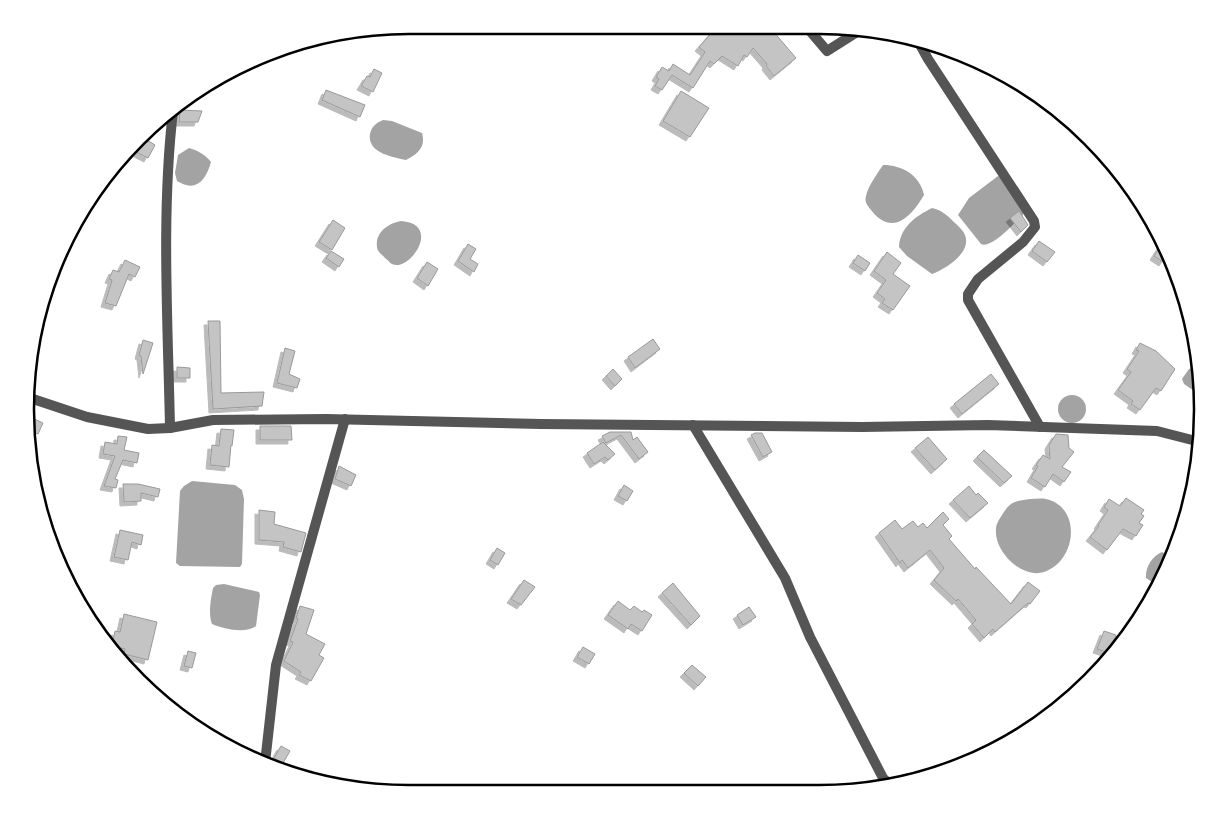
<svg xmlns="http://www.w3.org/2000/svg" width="1228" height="819" viewBox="0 0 1228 819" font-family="'Alegreya Sans',sans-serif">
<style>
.water{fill:#a3a3a3}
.building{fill:#c4c4c4;stroke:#999;filter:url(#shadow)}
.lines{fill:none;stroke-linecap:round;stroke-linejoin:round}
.minor{stroke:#555;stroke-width:10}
.tertiary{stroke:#555;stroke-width:10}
.rim{fill:none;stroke:#000;stroke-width:2.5}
</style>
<defs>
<filter id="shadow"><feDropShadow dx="-4" dy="4" stdDeviation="0" flood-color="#0004"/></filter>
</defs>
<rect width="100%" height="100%" fill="#fff"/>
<path class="water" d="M383,120L392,121L422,133C426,147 418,154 406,160C393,157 367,153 370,134C372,126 376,123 383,120Z
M189,148C197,150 206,155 211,162C206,180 196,193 177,181L175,173L178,155Z
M883,165C902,165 920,175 924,195C911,217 892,237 871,210C868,206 864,202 866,196C868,186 877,174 883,165Z
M998,176L1000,177L1024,211L1023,215C1014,223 992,249 981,244L958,215L969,198Z
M932,208C942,210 948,216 955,223C959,227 963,230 965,235C972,253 945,269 932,274L907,256L899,247C900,227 916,216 932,208Z
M401,221C443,224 409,273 392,264C391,264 387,259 386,259C383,255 377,252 377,247C375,232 389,223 401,221Z
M1199,365L1201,394L1200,395L1184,384L1182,379L1189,369Z
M1058 409a14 14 0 1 1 28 0a14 14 0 1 1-28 0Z
M192,481L235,485L242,490L244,499L242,564L240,567L180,566L176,563L180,491L184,486Z
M1030,499C1035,499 1041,498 1046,499C1082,507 1077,561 1044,572C1022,579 994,552 996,529C996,524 999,520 1002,515C1005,510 1009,504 1015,502C1019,500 1026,500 1030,499Z
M1162,552L1173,558L1158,586L1146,578C1145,568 1152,556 1162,552Z
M224,584L259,592L260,595L256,626C245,634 224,629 212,624C208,614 211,598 213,588L216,585Z"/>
<path class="building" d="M714,30L773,31L796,58L774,76L766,66L767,64L753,48L747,57L744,55L738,66L722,56L714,64L710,61L693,88L672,75L662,90L655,86L659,79L656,77L662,67L669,71L673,64L690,75L705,52L699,47Z
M374,69L382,73L373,92L361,86L367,76L370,77Z
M326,90L365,105L360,117L322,100Z
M681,91L709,108L690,137L663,121Z
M180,110L202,111L198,122H179Z
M144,138L155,145L148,158L136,152Z
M1019,211L1028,225L1021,232L1010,218Z
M333,220L345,228L332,250L319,242Z
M1039,241L1055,252L1047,262L1032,251Z
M1163,242L1169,253L1163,262L1154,256Z
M468,244L476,249L470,259L478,264L474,272L458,261Z
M331,251L344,259L339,267L326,258Z
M887,252L901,263L893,274L910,286L893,310L882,303L885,299L877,293L886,280L874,271Z
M858,255L870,263L865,271L853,263Z
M125,260L140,267L135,277L129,274L116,306L105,303L112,280L109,279L113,270L119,272Z
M427,262L438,269L428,286L417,278Z
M208,321H220L221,393L264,392L262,406L213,409Z
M653,339L660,349L635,368L628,357Z
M143,340L153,343L143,374L141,356L139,355Z
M1140,343L1156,351L1175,369L1161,391L1156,388L1140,410L1131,404L1133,401L1118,390L1131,372L1127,369L1139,351L1136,350Z
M285,348L295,351L289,374L300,379L297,388L277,383Z
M177,367L190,368V378H177Z
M613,369L622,379L615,386L606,376Z
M991,374L999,384L962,414L954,404Z
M28,416L43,423L38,434L29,430Z
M260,426H291L292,440H260Z
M221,429L234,430L232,446L231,445L229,467L210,465L212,445L219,446Z
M610,432H631L633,440L637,437L648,452L639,459L621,435L606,443L602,436Z
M755,433H762L772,452L763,457L751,435Z
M1056,434L1068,435L1069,448L1074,452L1062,467L1071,472L1064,482L1053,474L1045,487L1031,478L1038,466L1036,465L1043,455L1050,459L1049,445Z
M118,436L127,437L124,450L139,453L137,463L123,460L115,479L118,480L116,488L104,486L115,456L103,454L105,442L117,444Z
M928,437L947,459L935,470L915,448Z
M603,442L615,454L608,460L605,457L594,464L587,453Z
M984,450L1012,476L1004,483L977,457Z
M339,466L356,475L351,486L335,479Z
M123,484H138L160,489L158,497L141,493V501L124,502Z
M624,485L633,491L627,501L618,496Z
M969,486L976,495L978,493L988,503L970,518L953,500Z
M1126,498L1144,510L1141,514L1144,516L1139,523L1143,525L1136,536L1123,529L1107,550L1090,537L1099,526L1098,525L1108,510L1104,507L1109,499L1120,506Z
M259,510L275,512L274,524L306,533L301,552L283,547L284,542L259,540Z
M943,512L949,519L943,525L952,536L949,539L975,569L976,567L1011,604L1028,582L1040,591L1030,604L1028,603L995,632L993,629L984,638L972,624L976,620L958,599L956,601L934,580L944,568L930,550L908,568L902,560L900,563L879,533L895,520L902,529L913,521L918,527L923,523L927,528Z
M120,530L143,535L141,545L132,542L128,560L114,557Z
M497,548L505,553L498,565L490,560Z
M524,580L535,587L521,605L511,599Z
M673,583L700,616L691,625L662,593Z
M618,601L630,610L634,606L642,612L644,610L652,615L642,631L631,624L628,629L608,615Z
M300,606L314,610L306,634L325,644L319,655L324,658L311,681L299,675L301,672L284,661L293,642L290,641L298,619L296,618Z
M749,607L756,617L743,625L737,615Z
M124,614L157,622L148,660L124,654L125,649L112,646L115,631L120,632Z
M1104,631L1116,635L1109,653L1097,649Z
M583,647L595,654L589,664L577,657Z
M188,651L196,653L192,668L184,666Z
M692,665L706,677L698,686L684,673Z
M281,746L290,751L283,763L274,758Z"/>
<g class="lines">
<path class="minor" d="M810,31L827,51L857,32
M918,41L928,59L1034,221L1035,227L1023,242L978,279L968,294V300L1040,427
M693,425L785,578L810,637L883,778L889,784L909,778L912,781
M170,428C168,324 161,214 173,111
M265,763L276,665L345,419"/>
<path class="tertiary" d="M27,397L87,417L148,429L170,428L213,420L326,419L541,424L862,427L988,425L1157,431L1200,442"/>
</g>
<path d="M0 0H1228V819H0ZM409 34H819A375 375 0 0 1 1194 409V410A375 375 0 0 1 819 785H409A375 375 0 0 1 34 410V409A375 375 0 0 1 409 34Z" fill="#fff" fill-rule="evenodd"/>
<path class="rim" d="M409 34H819A375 375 0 0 1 1194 409V410A375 375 0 0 1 819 785H409A375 375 0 0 1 34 410V409A375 375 0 0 1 409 34Z"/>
</svg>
